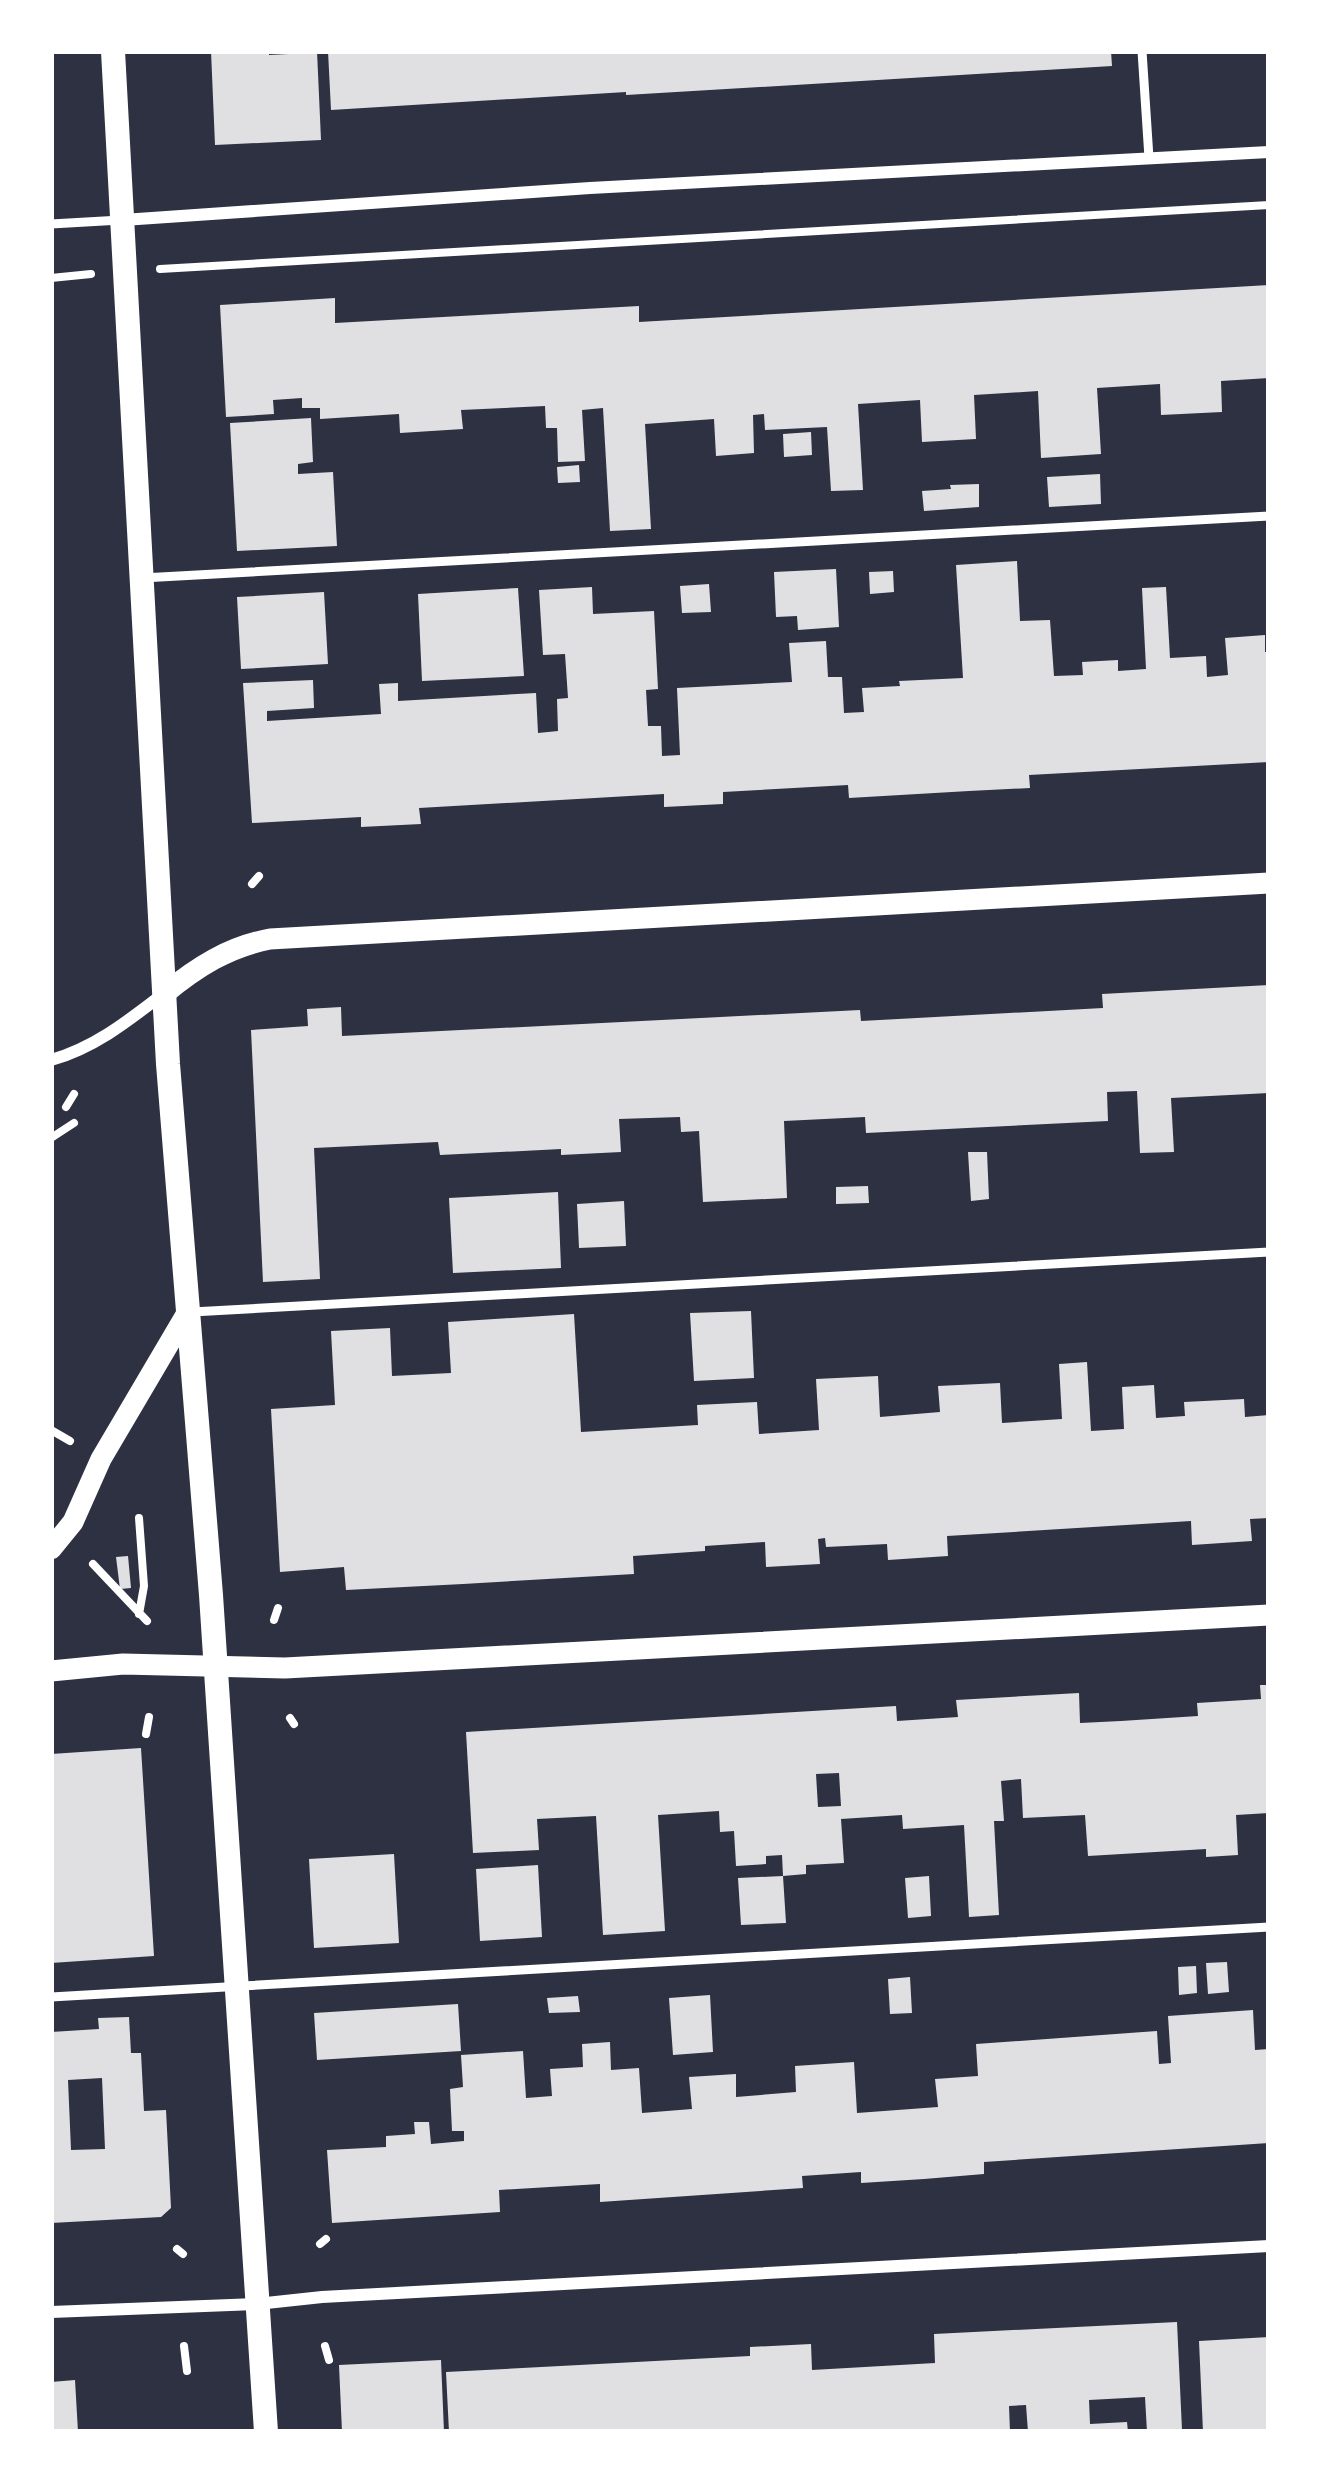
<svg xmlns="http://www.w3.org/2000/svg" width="1320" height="2483" viewBox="0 0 1320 2483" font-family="'Asap Condensed',sans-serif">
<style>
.building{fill:#e0e0e3;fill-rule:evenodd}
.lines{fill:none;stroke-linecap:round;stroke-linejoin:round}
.path{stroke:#fff;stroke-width:8}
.service{stroke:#fff;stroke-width:9}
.minor{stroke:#fff;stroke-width:12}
.tertiary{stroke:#fff;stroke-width:21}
.secondary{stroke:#fff;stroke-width:24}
</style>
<rect width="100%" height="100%" fill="#2d3142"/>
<path class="building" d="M211,51H269V55L288,54L287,51H317L321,140L215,145Z
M328,51H1111L1112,66L626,95V92L331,110Z
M1269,285V378L1221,381L1222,412L1161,415L1160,384L1097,388L1101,454L1041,458L1038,391L974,395L976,439L922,442L920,400L858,404L863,490L831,491L827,427L765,430L764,414L753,415L754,453L716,456L714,419L645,424L651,529L610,531L603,408L582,410L585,461L558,462L557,428H546L545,406L461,410L463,429L400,433L399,414L320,419V408H302V398L273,400L274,414L226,417L220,305L335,298V323L639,306V322Z
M311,418L313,462L298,464V474L333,472L337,546L237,551L230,423Z
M811,432L812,455L784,457L783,434Z
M579,465L580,482L558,483L557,467Z
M1100,474L1101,504L1049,507L1047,477Z
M979,484V507L924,511L922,491L951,489L950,485Z
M1017,561L1020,621L1050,620L1054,676L1083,675L1082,662L1118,660V671L1146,669L1142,588L1166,587L1170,658L1206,656L1207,677L1228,675L1225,638L1265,635V652H1269V762L1029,775L1030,788L969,791L849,798L848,785L723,792V804L664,807V794L419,808L421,824L361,827V817L252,823L243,683L313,680L314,708L267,711V721L381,714L379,684L398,683V701L536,693L538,733L558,731L557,699L568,698L565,654L543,655L539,590L592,587L593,614L654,611L658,689L646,690L648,726H661L662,756L680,755L677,688L792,682L789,643L826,641L828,677H842L844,713L864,712L862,688L900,686L899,681L963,678L956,565Z
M836,569L839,627L798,630L797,616L776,617L774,572Z
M893,571L894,592L870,594L869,572Z
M709,584L711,612L682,613L680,586Z
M518,588L524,676L422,681L418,594Z
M324,592L328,664L241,669L237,597Z
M1269,985V1093L1171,1098L1174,1152L1140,1153L1137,1091L1107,1092L1108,1121L866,1133L865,1117L784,1121L787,1198L703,1202L699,1131L681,1132L680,1117L619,1119L621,1152L561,1155V1149L440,1155L438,1142L314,1148L320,1279L263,1282L251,1030L308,1026L307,1009L341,1007L342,1036L860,1010L861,1021L1103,1008L1102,994Z
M968,1152H987L989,1199L971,1201Z
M868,1186L869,1203L836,1204V1187Z
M558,1192L561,1268L453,1273L449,1198Z
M624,1201L626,1246L579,1248L577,1204Z
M751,1311L754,1378L694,1381L690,1313Z
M574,1314L581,1432L698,1425L697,1405L757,1402L759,1434L819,1430L816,1379L878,1376L880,1417L940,1412L938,1386L1000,1383L1002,1423L1062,1419L1059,1364L1087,1362L1091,1431L1124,1429L1122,1387L1154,1385L1156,1418L1185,1416L1184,1402L1244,1399L1245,1417L1269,1415V1518L1250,1519L1252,1541L1192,1545L1191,1521L947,1536L948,1556L888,1560L887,1544L826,1547L825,1538L818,1539L820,1564L766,1567L765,1542L705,1546V1551L633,1556L634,1574L463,1584L346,1590L344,1567L280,1572L271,1409L335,1405L331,1331L390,1328L392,1376L451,1373L448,1322Z
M128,1556L131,1588L120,1589L116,1557Z
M1260,1685H1269V1813L1236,1815L1238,1855L1206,1857V1849L1088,1856L1085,1815L1023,1818L1021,1779L1001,1781L1004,1821H994L999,1915L969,1917L964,1825L903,1829L902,1815L841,1819L844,1863L806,1865V1874L783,1876L786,1923L741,1925L738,1878L783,1876L782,1855L766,1856V1864L736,1866L734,1831L720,1832L719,1811L658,1815L665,1931L603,1935L596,1816L537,1819L539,1850L473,1853L466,1732L896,1706L897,1721L958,1717L956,1700L1079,1693L1080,1723L1121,1721L1198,1716L1197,1703L1261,1699ZM839,1773L841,1806L818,1807L816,1774Z
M141,1748L154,1956L51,1963V1754Z
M394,1854L399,1943L314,1948L309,1859Z
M538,1865L542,1937L480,1941L476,1869Z
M929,1876L931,1916L908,1918L905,1878Z
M1227,1962L1229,1992L1208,1994L1206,1963Z
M1196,1966L1197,1993L1179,1995L1178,1967Z
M910,1977L912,2013L890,2014L888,1979Z
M710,1995L713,2052L673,2055L669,1998Z
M578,1996L580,2012L549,2013L547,1998Z
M458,2004L461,2051L317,2060L314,2013Z
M1253,2010L1255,2050L1269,2049V2143L984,2162V2174L924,2179L861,2183V2172L802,2176L803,2188L600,2202V2184L499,2190L500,2212L332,2223L327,2150L386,2147V2136L415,2134L414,2122H429L431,2144L464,2141V2131H452L450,2089L463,2087L461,2055L523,2051L526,2098L552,2096L550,2069L583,2067L582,2044L610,2042L611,2070L639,2068L642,2113L692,2109L689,2077L736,2074V2097L796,2092L795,2066L854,2062L857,2113L938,2107L935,2079L978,2076L976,2044L1157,2031L1159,2064L1171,2063L1168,2016Z
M129,2017L131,2053H141L144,2111L166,2110L171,2208L161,2217L51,2223V2032L99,2029L98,2018ZM102,2078L105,2149L71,2150L68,2080Z
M1177,2322L1182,2430L1147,2432L1145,2397L1089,2400L1090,2424L1127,2422L1128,2432H1028L1026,2405L1009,2406L1010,2432H449L446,2372L750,2356V2347L811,2344L812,2370L935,2363L934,2334Z
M1269,2337V2432H1203L1199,2341Z
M441,2360L444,2432H342L339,2365Z
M75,2380L78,2432H51V2382Z"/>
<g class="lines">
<path class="path" d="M160,269L1269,205
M51,278L91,274
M252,884L259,876
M66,1107L74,1094
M51,1138L74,1123
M51,1430L70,1441
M93,1564L147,1621
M139,1614L144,1586L139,1518
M274,1620L278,1608
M290,1718L294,1724
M146,1734L149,1717
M320,2244L326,2239
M177,2249L183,2254
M184,2346L187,2371
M325,2346L329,2360"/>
<path class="service" d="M1142,51L1149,158
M51,224L121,220
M142,578L1269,516
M192,1312L1269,1252
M51,1997L1269,1927"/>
<path class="minor" d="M123,220L590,188L1269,152
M51,1060C94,1048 128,1021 163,994
M51,2312L257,2304L322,2297L1269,2246"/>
<path class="tertiary" d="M164,994C197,967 228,947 270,939L1269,883
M51,1549L73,1522L101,1459L187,1313
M51,1671L123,1664L285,1668L1269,1615"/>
<path class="secondary" d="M113,51L168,1064L211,1595L266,2432"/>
</g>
<rect width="1320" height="2483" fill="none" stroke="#ffffff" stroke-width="108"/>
</svg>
